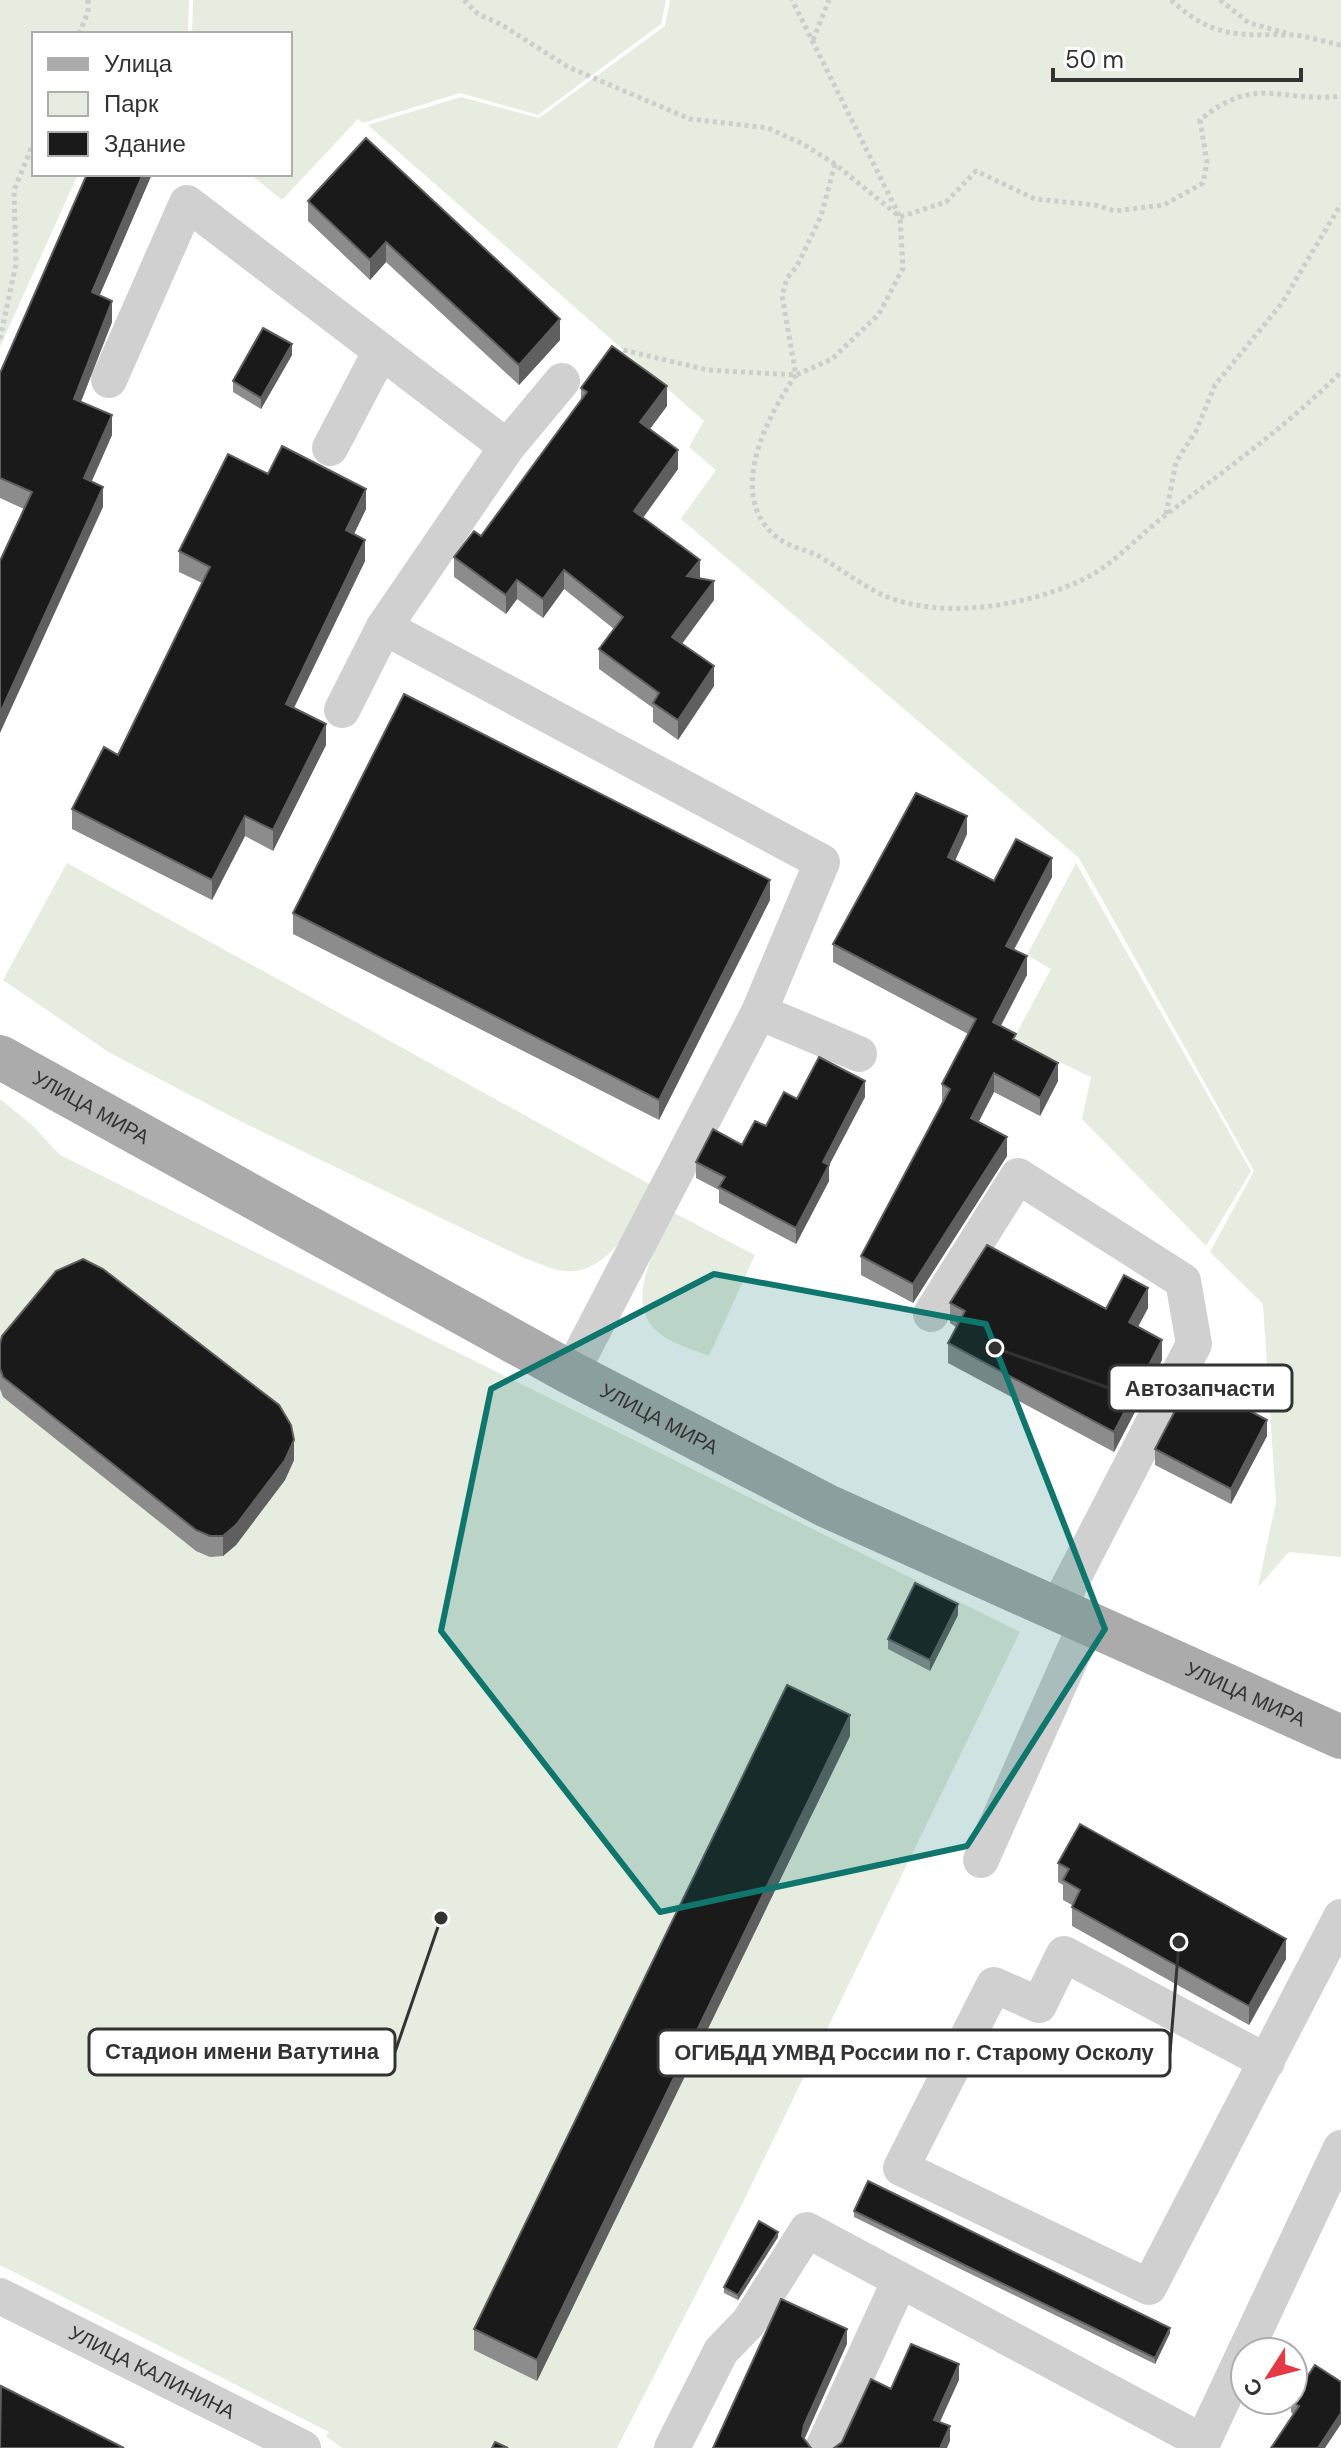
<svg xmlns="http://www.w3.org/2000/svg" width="1341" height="2448" viewBox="0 0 1341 2448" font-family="'DM Sans',sans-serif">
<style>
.green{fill:#e6ecdf}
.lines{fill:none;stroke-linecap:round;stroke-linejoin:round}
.path{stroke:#cdcdcd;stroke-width:5;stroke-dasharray:4 4;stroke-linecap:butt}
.minor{stroke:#d0d0d0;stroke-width:36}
.major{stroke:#ababab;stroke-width:44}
.wall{fill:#8c8c8c}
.shaded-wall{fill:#5f5f5f}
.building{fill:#1a1a1a;stroke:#5f5f5f;stroke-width:2}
.marked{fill:#0f766e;fill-opacity:0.2;stroke:#0f766e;stroke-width:6;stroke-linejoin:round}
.labels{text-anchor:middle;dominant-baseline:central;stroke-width:8;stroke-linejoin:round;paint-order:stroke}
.street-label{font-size:20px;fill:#333;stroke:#fff}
.leader{fill:none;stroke:#333;stroke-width:3}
.callout-dot{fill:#333;stroke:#fff;stroke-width:3}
.callout{fill:#fff;stroke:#333;stroke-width:3}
.callout-label{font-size:22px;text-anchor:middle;font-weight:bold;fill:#333}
</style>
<rect width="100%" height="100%" fill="#fff"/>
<path class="green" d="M0,0H189L188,34H34V174H78L0,347Z
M193,0H666L661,24L538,115L460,93L363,123L358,119L282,200L250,174H290V34H192Z
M670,0H1341V1557L1289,1552L1258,1587L1276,1502L1263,1304L1210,1252L1254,1171L1079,858L681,519L716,470L689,447L704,421L368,125L461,97L539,118L665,26Z
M67,863L653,1186C635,1220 607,1281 558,1270C546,1267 534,1261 522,1257L240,1121L110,1053L3,980Z
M1076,863L1251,1171L1206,1246L1082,1119L1091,1077L1013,1040L1051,969L1027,955Z
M0,1099L32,1125L60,1155L1020,1632L742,2204L617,2448H342L326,2436L329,2432L0,2265Z
M672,1212L755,1255L709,1356C695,1350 676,1345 663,1336C619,1307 657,1247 672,1212Z"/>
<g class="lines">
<path class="path" d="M464,0L478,14L502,25L568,67L690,119L768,128L803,144L835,164L900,217L946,202L976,171L1035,199L1095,205L1115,211L1164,205L1203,183L1207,162L1200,120C1256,74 1278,103 1341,96
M1171,0C1215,40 1238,34 1292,35C1308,36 1325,42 1341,45
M1220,0L1249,23L1286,33
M79,34L88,12V0
M813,40L829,0
M835,164L821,216L797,266L787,278L782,296L796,375C767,416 727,493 774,535C792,550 806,548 822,558C846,572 870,592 896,600C954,618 1026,605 1080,581C1113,566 1139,535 1167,514C1228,468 1287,426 1341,372
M0,339L16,264L14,190L34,142
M616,353L623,350L708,370L796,375L832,359L879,314L903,268L900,217L792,0
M1166,514L1176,462L1196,431L1215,385L1282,303L1341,204"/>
<g class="minor">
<path d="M109,380L187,203L507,447"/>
<path d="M330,448L381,351"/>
<path d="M384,627L507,447L562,381"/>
<path d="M342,710L384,627L822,862L759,1012L571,1373"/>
<path d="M759,1012L859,1054"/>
<path d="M931,1314L1018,1176L1183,1281L1194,1344L1056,1611"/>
<path d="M981,1860L1086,1624"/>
<path d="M1267,2062L1064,1954L1039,2005L994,1985L901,2168L1149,2287L1341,1917"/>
<path id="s1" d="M0,2296L303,2448"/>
<path d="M1245,2352L1341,2148"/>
<path d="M672,2448L721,2351L749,2322L807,2230L1203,2442"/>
<path d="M823,2448L900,2280"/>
<path d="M1200,2448L1245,2352"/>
</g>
<path class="major" id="s2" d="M0,1057L571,1373L827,1506L1341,1737"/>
</g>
<path class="wall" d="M366,138L560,340L519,385L386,262L370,280L308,221V201Z
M152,174L99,296L112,322L81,402L112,435L92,481L103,507L24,509L0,498V373Z
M292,355L261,409L233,392V381Z
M581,388L667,406L650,429L678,469L643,518L700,578L714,600L682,644L714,686L678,740L653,722V708L599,669V649L614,629L564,589L543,618L517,599L506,614L454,577V557L481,536L581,400Z
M268,474L366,509L354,534L365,561L294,708L326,745L273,851L245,836L212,900L72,829V809L118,755L202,583L179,572V551Z
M967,834L955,861L994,881L1052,877L1014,950L1027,975L1001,1026L1058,1081L1040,1116L994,1092L978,1122L1007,1156L913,1303L861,1275V1256L942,1103V1084L968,1034L833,962V944Z
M770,900L659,1120L293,934V913Z
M865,1097L829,1165V1181L796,1244L719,1203V1190L696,1178V1162L742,1145L797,1099Z
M950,1303L1106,1309L1148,1308L1138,1327L1162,1360L1114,1452L948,1363V1343L956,1327L950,1323Z
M0,1344L294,1460L285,1480L236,1545L223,1556L210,1557L196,1551L3,1397L0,1389Z
M1267,1436L1231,1504L1155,1465V1449Z
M958,1615L930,1671L888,1649V1639Z
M850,1736L537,2381L474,2350V2329Z
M1058,1863L1286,1959L1249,2025L1072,1926V1905L1063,1900V1885L1058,1882Z
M854,2211L1170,2333L1155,2364L854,2217Z
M778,2237L738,2300L724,2293V2287Z
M1293,2398L1325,2448L1291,2412V2401Z"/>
<path class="shaded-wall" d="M143,174H152L92,313V292Z
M386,242V262L370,280V260Z
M112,301V322L74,419V399Z
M560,319V340L519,385V365Z
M292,344V355L261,409V398Z
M667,386V406L640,442V422Z
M112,415V435L84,498V478Z
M678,450V469L634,530V511Z
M103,487V507L0,733V713Z
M366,489V509L346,550V530Z
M365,540V561L286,724V704Z
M700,560V579L687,576Z
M564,570V589L543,618V599Z
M517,580V599L506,614V595Z
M714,581V600L672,657V637Z
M714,666V686L678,740V720Z
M326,724V745L273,851V830Z
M245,816V836L212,900V880Z
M967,816V834L948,876V857Z
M1052,858V877L1006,964V946Z
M770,880V900L659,1120V1100Z
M1027,956V975L993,1040V1022Z
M1058,1063V1081L1040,1116V1098Z
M994,1073V1092L971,1137V1118Z
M865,1081V1097L823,1177V1162Z
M1007,1137V1156L913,1303V1284Z
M829,1165V1181L796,1244V1228Z
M1148,1288V1308L1129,1343V1322Z
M1162,1340V1360L1114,1452V1432Z
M1267,1420V1436L1231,1504V1489Z
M294,1440V1460L285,1480L236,1545L223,1556V1536Z
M958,1604V1615L930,1671V1660Z
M850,1715V1736L537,2381V2360Z
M1286,1939V1959L1249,2025V2006Z
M778,2232V2237L738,2300V2295Z
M1170,2328V2333L1155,2364V2358Z
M847,2329V2344L804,2440L802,2436L804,2425Z
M959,2364V2380L934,2435V2420Z
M1341,2413V2424L1325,2448H1318Z
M950,2426V2441L947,2448H940Z"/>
<path class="building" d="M366,138L560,319L519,365L386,242L370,260L308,201Z
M87,174H143L92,292L112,301L74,399L112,415L84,478L103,487L0,713V561L32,492L0,478V373Z
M263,328L292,344L261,398L233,381Z
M612,346L667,386L640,422L678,450L634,511L700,560L687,576L714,581L672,637L714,666L678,720L653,703L659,693L599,649L623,617L564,570L543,599L517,580L506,595L454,557L474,531L481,536L587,392L581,388Z
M282,446L366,489L346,530L365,540L286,704L326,724L273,830L245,816L212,880L72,809L104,747L118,755L210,567L179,551L228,454L268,474Z
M404,694L770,880L659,1100L293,913Z
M916,793L967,816L948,857L994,881L1016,839L1052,858L1006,946L1027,956L993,1022L1016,1034L1013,1039L1058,1063L1040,1098L994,1073L971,1118L1007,1137L913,1284L861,1256L950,1089L942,1084L976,1019L833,944Z
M819,1057L865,1081L823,1162L829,1165L796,1228L719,1187L725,1177L696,1162L713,1129L742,1145L755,1121L766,1126L784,1092L797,1099Z
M987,1245L1106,1309L1124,1275L1148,1288L1129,1322L1162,1340L1114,1432L948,1343L965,1311L950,1303Z
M83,1259L103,1269L279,1405L291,1425L294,1440L285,1460L236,1525L223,1536H210L196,1530L3,1377L0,1368V1344L2,1336L56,1271Z
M1191,1380L1267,1420L1231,1489L1155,1449Z
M915,1583L958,1604L930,1660L888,1639Z
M787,1685L850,1715L537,2360L474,2329Z
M1080,1824L1286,1939L1249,2006L1072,1907L1080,1890L1063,1880L1069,1869L1058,1863Z
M868,2181L1170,2328L1155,2358L854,2211Z
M759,2221L778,2232L738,2295L724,2287Z
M781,2299L847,2329L804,2425L802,2436L811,2448H713Z
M911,2344L959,2364L934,2420L950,2426L940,2448H834L842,2442L871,2379L891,2389Z
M1315,2365L1341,2382V2413L1318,2448H1271L1299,2406L1291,2401Z
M1,2386L124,2448H0Z
M495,2442L508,2448H492Z"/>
<path class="marked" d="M714,1274L986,1324L1105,1629L967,1846L660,1912L441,1631L491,1389Z"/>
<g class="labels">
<g class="street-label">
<text stroke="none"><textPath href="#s2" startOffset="104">УЛИЦА МИРА</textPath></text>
<text stroke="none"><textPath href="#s2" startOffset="752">УЛИЦА МИРА</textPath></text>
<text stroke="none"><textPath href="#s2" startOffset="1400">УЛИЦА МИРА</textPath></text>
<text stroke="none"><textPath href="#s1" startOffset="170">УЛИЦА КАЛИНИНА</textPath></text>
</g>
</g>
<path class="leader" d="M995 1348L1109 1388M441 1918L395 2052M1179 1942L1170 2053"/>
<g class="callout-dot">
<circle cx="995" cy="1348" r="8"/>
<circle cx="441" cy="1918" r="8"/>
<circle cx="1179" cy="1942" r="8"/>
</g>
<g class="callout">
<rect x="1109" y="1365" width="183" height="46" rx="8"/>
<rect x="89" y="2029" width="306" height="46" rx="8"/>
<rect x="658" y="2030" width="512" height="46" rx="8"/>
</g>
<g class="callout-label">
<text x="1200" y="1396">Автозапчасти</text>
<text x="242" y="2059">Стадион имени Ватутина</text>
<text x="914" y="2060">ОГИБДД УМВД России по г. Старому Осколу</text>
</g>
<rect x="32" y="32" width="260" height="144" fill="#ffffff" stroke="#adadad" stroke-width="2"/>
<rect x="48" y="58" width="40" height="12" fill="#ababab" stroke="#adadad" stroke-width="2"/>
<text x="104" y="72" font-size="24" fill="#333333">Улица</text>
<rect x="48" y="92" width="40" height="24" fill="#e6ecdf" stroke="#adadad" stroke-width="2"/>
<text x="104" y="112" font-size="24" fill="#333333">Парк</text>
<rect x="48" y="132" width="40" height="24" fill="#1a1a1a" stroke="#adadad" stroke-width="2"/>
<text x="104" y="152" font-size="24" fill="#333333">Здание</text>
<g transform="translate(1269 2376) rotate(234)"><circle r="38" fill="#ffffff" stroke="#adadad" stroke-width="2"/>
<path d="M0-6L14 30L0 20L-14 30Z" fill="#e63946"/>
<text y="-12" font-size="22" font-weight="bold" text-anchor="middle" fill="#333333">С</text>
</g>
<path d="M1053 68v12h248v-12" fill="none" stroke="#333333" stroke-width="4"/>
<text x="1065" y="68" font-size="24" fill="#333333" stroke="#ffffff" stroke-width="6" paint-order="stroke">50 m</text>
</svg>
